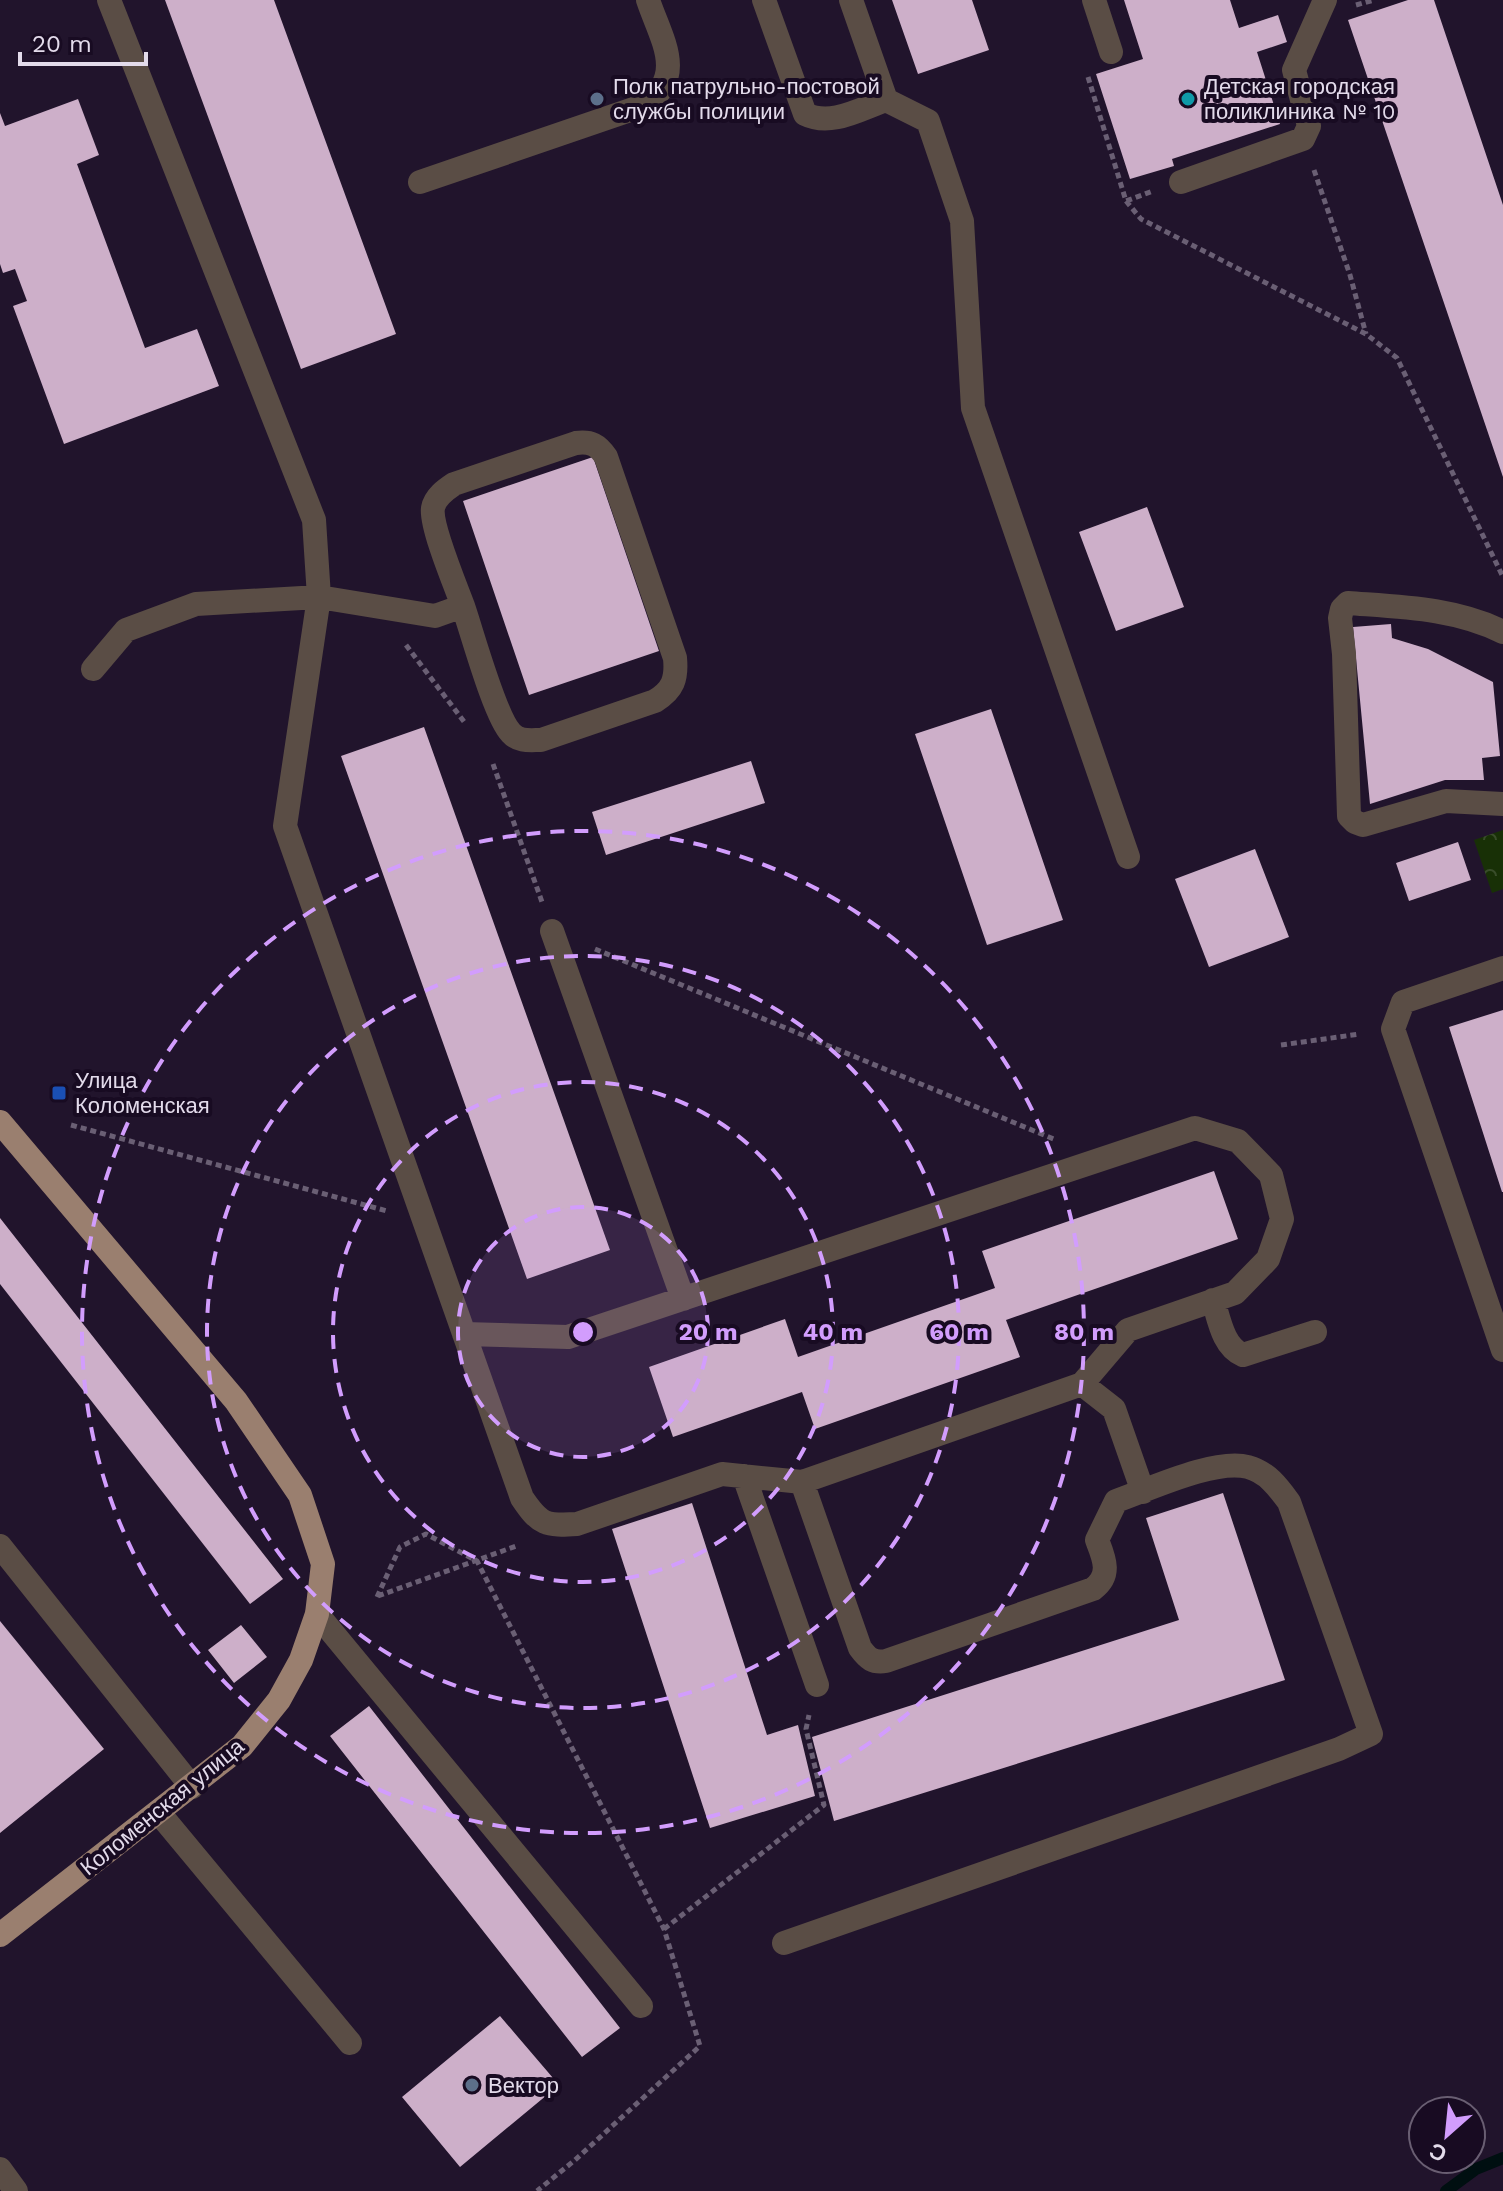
<svg xmlns="http://www.w3.org/2000/svg" width="1503" height="2191" viewBox="0 0 1503 2191" font-family="'Work Sans',sans-serif">
<style>
.park{fill:url(#park-crowns)}
.lines{fill:none;stroke-linecap:round;stroke-linejoin:round}
.stream{stroke:#000f11;stroke-width:12}
.building{fill:#cdafc9}
.path{stroke:#6a5f74;stroke-width:5;stroke-dasharray:6 4;stroke-linecap:butt}
.minor{stroke:#5a4d45;stroke-width:24}
.major{stroke:#9a7f6f;stroke-width:24}
.ring{fill:none;stroke:#d29dfd;stroke-width:4;stroke-dasharray:14 10}
.service-dot{fill:#5c6f8a;stroke:#180b22;stroke-width:3}
.culture-dot{fill:#0f9aa8;stroke:#180b22;stroke-width:3}
.transit-dot{fill:#1a4fb4;stroke:#180b22;stroke-width:3}
.labels{text-anchor:middle;dominant-baseline:central;stroke-width:8;stroke-linejoin:round;paint-order:stroke}
.poi-label{font-size:22px;fill:#e3dbeb;stroke:#180b22;text-anchor:start}
.street-label{font-size:22px;fill:#e3dbeb;stroke:#180b22}
.centre{fill:#d29dfd;stroke:#180b22;stroke-width:4}
.ring-label{font-size:24px;text-anchor:middle;font-weight:bold;fill:#d29dfd;stroke:#180b22;stroke-width:8;stroke-linejoin:round;paint-order:stroke}
</style>
<defs>
<pattern id="park-crowns" width="20" height="18" patternUnits="userSpaceOnUse" patternTransform="scale(2)"><rect width="20" height="18" fill="#183006"/><path d="M2 6a3 3 0 1 1 6 0M12 15a3 3 0 1 1 6 0" fill="none" stroke="#394d2a"/></pattern>
</defs>
<rect width="100%" height="100%" fill="#21142c"/>
<path class="park" d="M1503,830V889L1492,893L1474,840Z"/>
<g class="lines">
<path class="stream" d="M1446,2191L1476,2169L1503,2158"/>
</g>
<path class="building" d="M165,0H274L396,334L301,369Z
M892,0H972L989,50L918,74Z
M1124,0H1230L1239,28L1278,15L1287,42L1257,52L1280,124L1172,159L1174,166L1130,179L1096,74L1143,59Z
M1408,0H1434L1503,205V477L1348,20Z
M78,99L99,155L77,164L145,348L197,329L219,386L64,444L13,306L27,301L15,269L3,273L0,264V113L5,126Z
M593,457L659,651L529,695L463,501Z
M1147,507L1184,607L1116,631L1079,532Z
M1391,624L1392,638L1428,649L1493,682L1500,756L1482,758L1484,780H1445L1370,804L1353,627Z
M991,709L1063,920L987,945L915,734Z
M424,727L610,1250L527,1279L341,756Z
M751,761L765,803L606,855L592,812Z
M1458,842L1471,880L1409,901L1396,863Z
M1255,849L1289,937L1209,967L1175,879Z
M1503,1010V1192H1502L1449,1027Z
M1214,1171L1238,1239L1006,1320L1020,1357L815,1429L802,1392L673,1437L649,1367L785,1319L798,1357L995,1288L982,1251Z
M0,1218L283,1579L250,1604L0,1284Z
M1223,1493L1285,1680L834,1821L812,1737L1179,1620L1146,1518Z
M692,1503L767,1735L798,1725L815,1796L710,1828L612,1529Z
M0,1621L104,1749L0,1833Z
M241,1625L267,1657L234,1683L208,1650Z
M369,1706L620,2028L582,2057L330,1736Z
M500,2016L559,2085L460,2167L402,2097Z"/>
<g class="lines">
<path class="path" d="M1356,5L1374,0
M1088,77L1126,201L1153,191
M1314,170L1350,275L1366,334
M1126,201L1141,219L1366,334L1397,358L1503,577
M406,645L465,723
M493,764L542,902
M595,949L1056,1140
M1281,1045L1360,1034
M71,1125L387,1211
M378,1596L519,1545
M377,1597L400,1547L426,1534L477,1561L664,1929L700,2046L575,2160L537,2191
M664,1929L824,1805L806,1729L809,1715"/>
<path class="minor" d="M109,0L314,520L319,597L285,826L522,1498C540,1525 546,1526 577,1524L722,1474L802,1482L1082,1384L1128,1330L1235,1293L1268,1259L1282,1219L1271,1175L1238,1141L1195,1128L568,1337L464,1334
M764,0L805,114C831,127 860,109 886,100
M851,0L886,100L928,121L962,221L973,408L1128,857
M1094,0L1111,52
M420,182L645,105C687,75 661,39 648,0
M1181,182L1303,139L1309,126L1294,70L1325,0
M1503,632C1455,608 1401,607 1348,603L1342,609L1340,618L1344,654L1349,816L1355,822L1363,825L1446,801L1503,804
M93,669L126,630L196,604L319,597L435,616L463,606C456,587 430,525 433,508C435,497 445,490 454,484L576,443C591,441 598,445 606,457L675,658C677,679 673,690 655,701L541,740C530,740 519,742 511,733C495,717 472,632 463,606
M552,931L683,1299
M1503,968L1403,1002L1393,1029L1503,1350
M1213,1300C1219,1319 1223,1347 1243,1355L1315,1332
M1082,1384L1114,1409L1143,1492
M744,1476L817,1685
M0,1546L192,1787
M317,1614L641,2006
M159,1813L350,2043
M784,1943L1339,1749L1371,1734L1289,1502C1278,1487 1267,1472 1248,1467C1215,1458 1148,1490 1116,1501L1097,1540C1104,1558 1112,1575 1093,1589L886,1661C873,1663 868,1659 860,1648L802,1482
M0,2169L16,2191"/>
<path class="major" d="M0,1122L236,1401L300,1495L323,1564L317,1614L301,1660L279,1700L242,1746L0,1935"/>
</g>
<circle cx="583" cy="1332" r="125" fill="#d29dfd" fill-opacity=".12"/>
<g class="ring">
<circle cx="583" cy="1332" r="125"/>
<circle cx="583" cy="1332" r="250"/>
<circle cx="583" cy="1332" r="376"/>
<circle cx="583" cy="1332" r="501"/>
</g>
<g class="service-dot">
<circle cx="597" cy="99" r="8"/>
<circle cx="472" cy="2085" r="8"/>
</g>
<circle class="culture-dot" cx="1188" cy="99" r="8"/>
<rect class="transit-dot" x="51" y="1085" width="16" height="16" rx="4"/>
<g class="labels">
<g class="poi-label">
<text x="613" y="86">Полк патрульно-постовой<tspan x="613" dy="25">службы полиции</tspan></text>
<text x="1204" y="86">Детская городская<tspan x="1204" dy="25">поликлиника № 10</tspan></text>
<text x="75" y="1080">Улица<tspan x="75" dy="25">Коломенская</tspan></text>
<text x="488" y="2085">Вектор</text>
</g>
<g class="street-label">
<text transform="translate(162 1807) rotate(-39)">Коломенская улица</text>
</g>
</g>
<circle cx="583" cy="1332" r="12" class="centre"/>
<g class="ring-label">
<text x="708" y="1340">20 m</text>
<text x="833" y="1340">40 m</text>
<text x="959" y="1340">60 m</text>
<text x="1084" y="1340">80 m</text>
</g>
<g transform="translate(1447 2135) rotate(207)"><circle r="38" fill="#180b22" stroke="#695e72" stroke-width="2"/>
<path d="M0-6L14 30L0 20L-14 30Z" fill="#d29dfd"/>
<text y="-12" font-size="22" font-weight="bold" text-anchor="middle" fill="#e3dbeb">С</text>
</g>
<path d="M20 52v12h126v-12" fill="none" stroke="#e3dbeb" stroke-width="4"/>
<text x="32" y="52" font-size="24" fill="#e3dbeb" stroke="#180b22" stroke-width="6" paint-order="stroke">20 m</text>
</svg>
